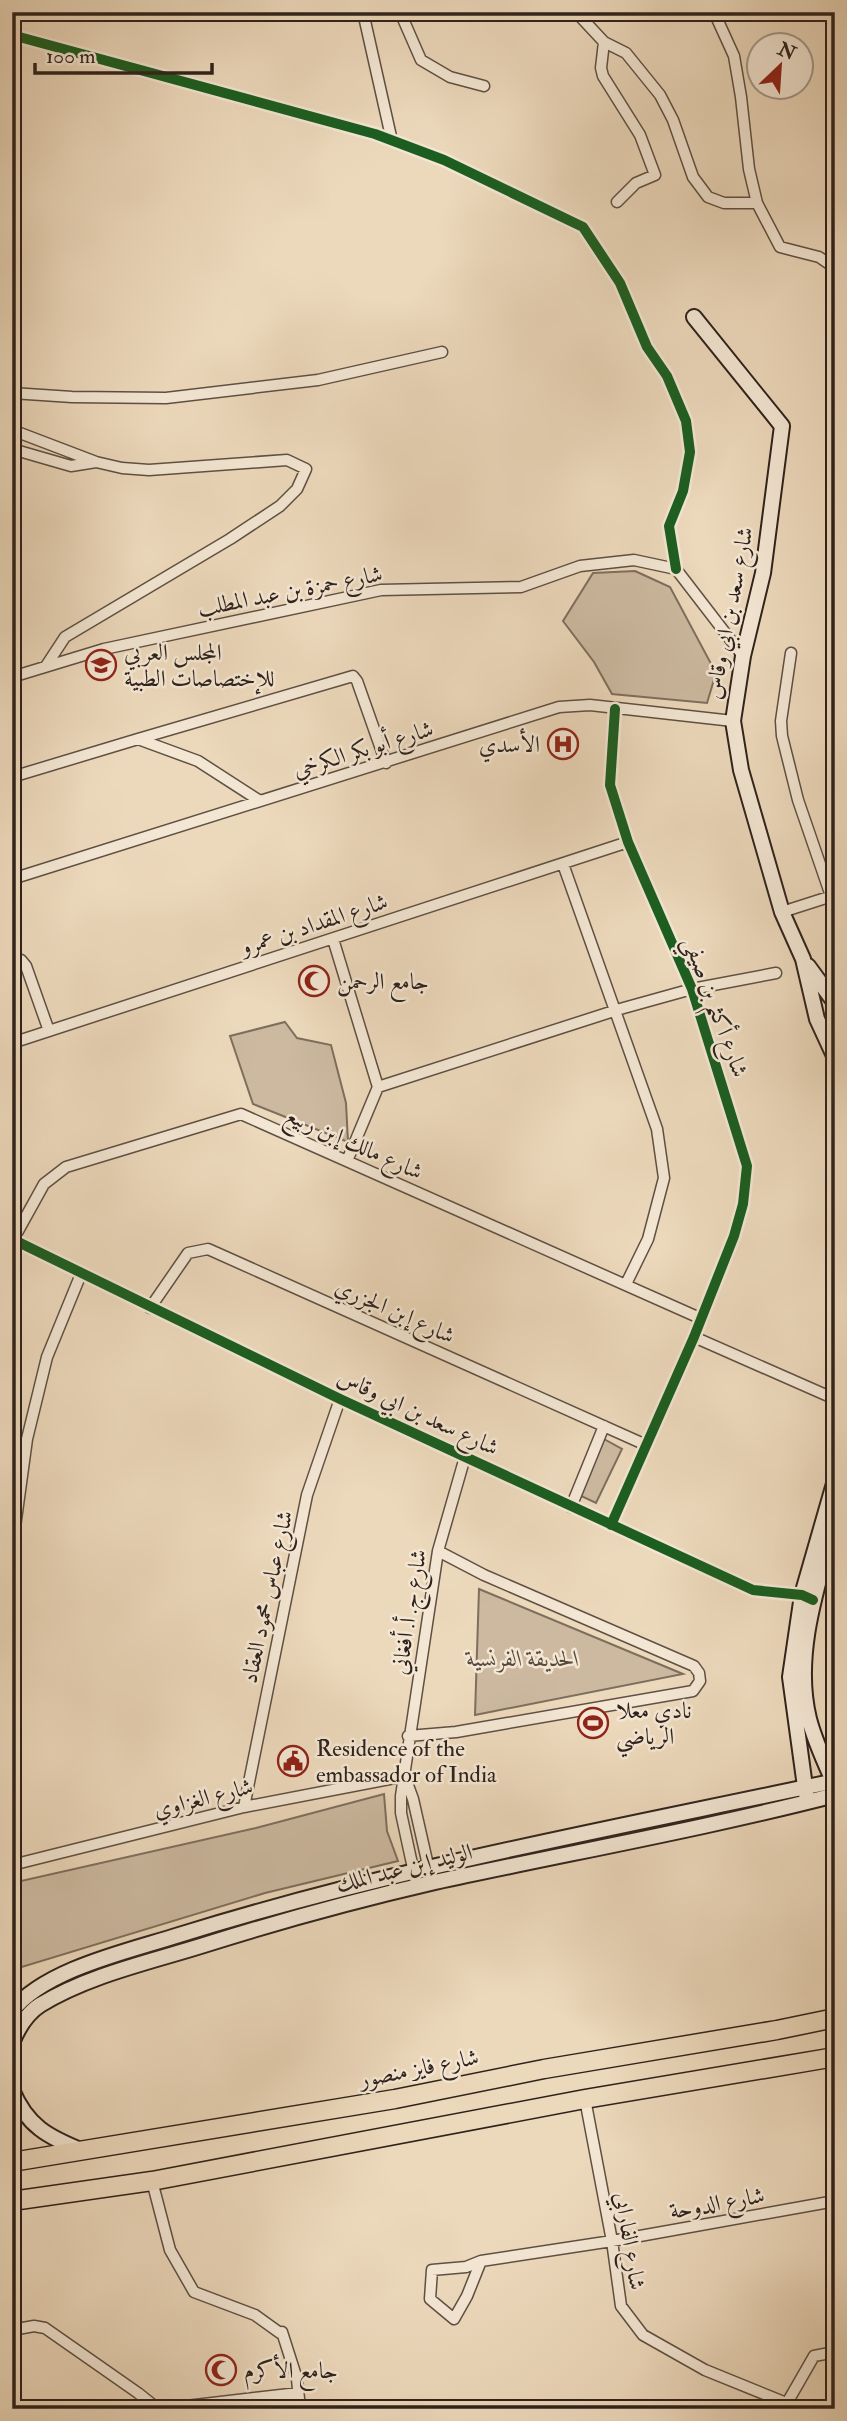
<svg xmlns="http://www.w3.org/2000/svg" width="847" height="2421" viewBox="0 0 847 2421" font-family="'IM FELL Double Pica',Amiri,serif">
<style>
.green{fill:#ccb9a0;stroke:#7e6e5e;stroke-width:2}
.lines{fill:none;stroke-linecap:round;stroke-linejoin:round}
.street-casing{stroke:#5e5044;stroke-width:13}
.secondary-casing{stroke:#2f221c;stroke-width:18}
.highway-casing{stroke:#2f221c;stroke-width:21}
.street{stroke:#f3e6d3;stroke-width:10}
.secondary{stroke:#f3e6d3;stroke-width:14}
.highway{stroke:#ecd8bb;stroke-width:18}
.cycleway-casing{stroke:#f3e6d3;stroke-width:15}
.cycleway{stroke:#1b5e20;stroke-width:10}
.labels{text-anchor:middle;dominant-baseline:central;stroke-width:5;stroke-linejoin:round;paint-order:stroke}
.street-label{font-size:23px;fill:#2f221c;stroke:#f3e6d3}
.poi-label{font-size:23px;fill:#2f221c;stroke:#f3e6d3;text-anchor:start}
.park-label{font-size:23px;font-style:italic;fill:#56483d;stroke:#f3e6d3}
</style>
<rect width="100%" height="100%" fill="#ecd8bb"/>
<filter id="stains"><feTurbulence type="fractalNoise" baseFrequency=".00286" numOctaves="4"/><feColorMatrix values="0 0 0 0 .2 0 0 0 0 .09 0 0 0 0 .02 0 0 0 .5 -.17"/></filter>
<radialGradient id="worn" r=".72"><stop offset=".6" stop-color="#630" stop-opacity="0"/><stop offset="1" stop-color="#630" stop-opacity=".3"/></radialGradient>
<path class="green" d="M635,571L670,587L716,673L707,703L612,694L594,662L563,621L593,573Z
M285,1022L297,1038L331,1045L346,1103L348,1142L253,1104L230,1036Z
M604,1439L622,1449L596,1503L579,1495Z
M479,1589L683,1674L475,1715Z
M384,1794L387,1831L398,1861L265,1893L12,1970V1883L256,1828Z"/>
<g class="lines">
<g class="street-casing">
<path id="street" d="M363,12L392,141
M400,12L421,60L450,77L484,86
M576,12L604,42L626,53L660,95L673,120L693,177L708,197L724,203H757
M714,12L734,56L741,97L749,169L757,203L780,247L819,257L835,268
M12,35L375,134L444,160L583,227L620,283L647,347L667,376L686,421L690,452L683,491L669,526L676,569
M604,42L601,68L603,76L640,135L655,175L636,183L617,202
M12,393L72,397L166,398L318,380L442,352
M12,430L96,462
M12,449L71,466L96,462L122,468L149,470L287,460L306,469L297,489L280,506L230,539L65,637L46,666
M791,653L781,721L782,736L798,800L831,896
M12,677L104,649L381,590L521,587L580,566L634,560L676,569L743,656
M138,739L353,676L357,681L386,763
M12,777L138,739L198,761L260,801
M563,864L657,1129L664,1178L648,1239L626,1284
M12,879L559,707L590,705L733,721
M782,912L835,895
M333,939L378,1087L347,1161
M12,960H21L26,966L49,1031
M12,1043L628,842
M378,1087L620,1009L692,989L776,973
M12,1239L340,1399L753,1590L802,1595L807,1597
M13,1240L44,1184L66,1167L241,1114L702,1319
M150,1308L188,1253L208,1249L646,1445
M694,1337L835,1399
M571,1507L604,1426
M611,1525L694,1337L734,1236L743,1204L747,1166L692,989L628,842L610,785L615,709
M12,1549L27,1439L47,1357L81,1274
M408,1736L456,1732L693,1691L700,1681L699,1673L694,1666L484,1575L438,1551
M405,1777L413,1799L430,1874
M244,1807L307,1495L340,1399
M12,1865L244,1807L405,1776
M417,1887L401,1813V1796L438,1551L465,1457
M585,2099L612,2241L621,2306L643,2335L705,2370L801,2409
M152,2181L170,2250L194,2292L255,2315L280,2333L282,2332L297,2379L300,2409
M481,2261L467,2296L454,2319L430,2299L432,2270L466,2267L481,2261L612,2241L835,2201
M12,2330L34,2326L45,2328L138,2393L158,2409
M787,2403L814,2356L835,2352
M161,2409L298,2393"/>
</g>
<g class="secondary-casing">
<path id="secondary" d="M694,317L782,426L763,573L743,656L733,721L741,770L782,912L803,959L817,1019L835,1058
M808,966L835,1003
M835,1522C818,1584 793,1654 809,1719C815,1742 825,1763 835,1785
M806,1794L790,1677L802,1595L835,1480
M12,2011C45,1969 129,1951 179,1935C394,1868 615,1828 835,1781
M12,2043C18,2028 26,2014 40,2005C89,1975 150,1962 204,1945C280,1921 357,1900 435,1882C568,1853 703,1829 835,1795
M12,2090C27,2126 48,2137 83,2151"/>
</g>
<g class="highway-casing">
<path id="highway" d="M12,2162L395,2099L544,2069L777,2030L835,2018
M12,2201L152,2181L585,2099L835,2057"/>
</g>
<use href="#street" class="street"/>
<use href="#secondary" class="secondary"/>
<use href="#highway" class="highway"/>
<g class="cycleway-casing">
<path id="cycleway" d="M12,35L375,134L444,160L583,227L620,283L647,347L667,376L686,421L690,452L683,491L669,526L676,569
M12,1239L340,1399L753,1590L802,1595L813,1600
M611,1525L694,1337L734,1236L743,1204L747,1166L692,989L628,842L610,785L615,709"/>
</g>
<use href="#cycleway" class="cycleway"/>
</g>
<defs>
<g id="university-ring" transform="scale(1.575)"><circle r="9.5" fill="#f3e6d3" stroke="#8f2418" stroke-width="1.5"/><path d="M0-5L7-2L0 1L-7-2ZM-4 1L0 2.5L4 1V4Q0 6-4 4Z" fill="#8f2418"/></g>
<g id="hospital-ring" transform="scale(1.575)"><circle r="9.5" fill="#f3e6d3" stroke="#8f2418" stroke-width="1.5"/><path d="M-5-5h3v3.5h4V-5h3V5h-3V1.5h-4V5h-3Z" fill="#8f2418"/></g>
<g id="mosque-ring" transform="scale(1.575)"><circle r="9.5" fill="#f3e6d3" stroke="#8f2418" stroke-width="1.5"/><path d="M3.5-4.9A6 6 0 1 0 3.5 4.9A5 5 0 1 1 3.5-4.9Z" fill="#8f2418"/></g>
<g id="stadium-ring" transform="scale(1.575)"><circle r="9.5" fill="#f3e6d3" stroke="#8f2418" stroke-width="1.5"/><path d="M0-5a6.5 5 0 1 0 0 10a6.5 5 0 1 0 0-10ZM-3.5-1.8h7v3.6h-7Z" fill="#8f2418"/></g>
<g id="civic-ring" transform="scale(1.575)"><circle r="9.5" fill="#f3e6d3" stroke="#8f2418" stroke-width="1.5"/><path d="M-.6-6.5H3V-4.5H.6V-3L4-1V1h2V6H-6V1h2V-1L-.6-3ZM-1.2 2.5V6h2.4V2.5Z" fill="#8f2418"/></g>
</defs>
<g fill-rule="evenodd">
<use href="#university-ring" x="101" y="665"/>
<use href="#hospital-ring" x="563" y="744"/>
<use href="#mosque-ring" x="314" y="981"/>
<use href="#stadium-ring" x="593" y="1723"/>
<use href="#civic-ring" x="293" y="1761"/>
<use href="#mosque-ring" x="221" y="2370"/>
</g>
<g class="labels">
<g class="street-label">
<text transform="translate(290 591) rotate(-11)">شارع حمزة بن عبد المطلب</text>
<text transform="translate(729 613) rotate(-79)">شارع سعد بن ابي وقاس</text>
<text transform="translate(363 749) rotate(-17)">شارع أبو بكر الكرخي</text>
<text transform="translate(314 924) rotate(-18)">شارع المقداد بن عمرو</text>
<text transform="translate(716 1007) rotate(70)">شارع أكثم بن صيفي</text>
<text transform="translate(354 1143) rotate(24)">شارع مالك إبن ربيع</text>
<text transform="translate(395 1311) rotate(24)">شارع إبن الجزري</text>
<text transform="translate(418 1412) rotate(25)">شارع سعد بن ابي وقاس</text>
<text transform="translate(267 1597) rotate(-78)">شارع عباس محمود العقاد</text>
<text transform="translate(409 1612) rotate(-81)">شارع ج. أ. أفغاني</text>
<text transform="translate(203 1798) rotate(-14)">شارع الغزاوي</text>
<text transform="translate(404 1868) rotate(-14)">الوليد إبن عبد الملك</text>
<text transform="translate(419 2068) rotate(-11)">شارع فايز منصور</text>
<text transform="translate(717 2203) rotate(-10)">شارع الدوحة</text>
<text transform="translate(630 2241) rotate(81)">شارع الفارابي</text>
</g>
<g class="poi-label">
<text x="124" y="652">المجلس العربي<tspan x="124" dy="26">للإختصاصات الطبية</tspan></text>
<text x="540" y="744" text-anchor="end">الأسدي</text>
<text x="337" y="981">جامع الرحمن</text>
<text x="616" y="1710">نادي معلا<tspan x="616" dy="26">الرياضي</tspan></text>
<text x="316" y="1748">Residence of the<tspan x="316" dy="26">embassador of India</tspan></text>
<text x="244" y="2370">جامع الأكرم</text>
</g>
<g class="park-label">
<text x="523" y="1658">الحديقة الفرنسية</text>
</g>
</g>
<rect width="847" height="2421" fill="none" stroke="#ecd8bb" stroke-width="42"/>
<rect x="14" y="14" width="819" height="2393" fill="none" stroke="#2f221c" stroke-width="3.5"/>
<rect x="21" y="21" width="805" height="2379" fill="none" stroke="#2f221c" stroke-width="2"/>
<g transform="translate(780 66) rotate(25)"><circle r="33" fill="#f3e6d3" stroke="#a5988a" stroke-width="2"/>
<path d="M0-5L12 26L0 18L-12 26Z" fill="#8f2418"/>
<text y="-10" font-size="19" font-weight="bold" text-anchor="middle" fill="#2f221c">N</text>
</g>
<path d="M35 63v10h177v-10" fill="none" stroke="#2f221c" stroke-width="3.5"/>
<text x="46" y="63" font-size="21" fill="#2f221c" stroke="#f3e6d3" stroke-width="5" paint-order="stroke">100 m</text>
<rect width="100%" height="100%" filter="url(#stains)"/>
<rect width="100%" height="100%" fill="url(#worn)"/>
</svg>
